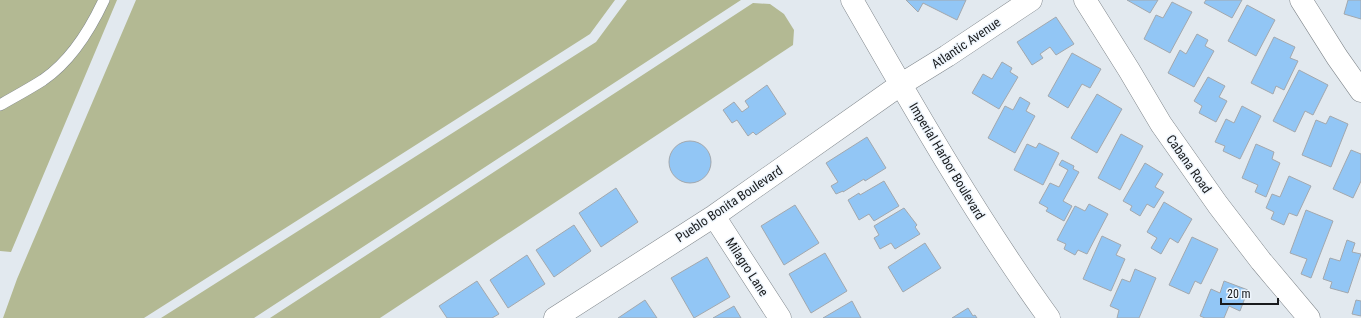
<svg xmlns="http://www.w3.org/2000/svg" width="1361" height="318" viewBox="0 0 1361 318" font-family="'Roboto Condensed',sans-serif">
<style>
.green{fill:#b3b993}
.building{fill:#92c6f5;stroke:#a2a8ae}
.lines{fill:none;stroke-linecap:round;stroke-linejoin:round}
.service-casing{stroke:#80878c;stroke-width:12}
.minor-casing{stroke:#80878c;stroke-width:23}
.service{stroke:#fff;stroke-width:11}
.minor{stroke:#fff;stroke-width:22}
.labels{text-anchor:middle;dominant-baseline:central;stroke-width:3;stroke-linejoin:round;paint-order:stroke}
.street-label{font-size:13px;fill:#191b1d;stroke:#eff6fd}
</style>
<rect width="100%" height="100%" fill="#e2e9ef"/>
<path class="green" d="M0,0H117L11,252L0,251Z
M136,0H615L590,34L144,318H3L17,279Z
M627,0H741L254,318H161L596,42Z
M753,3L770,4L784,14L794,30L793,45L380,318H270Z"/>
<path class="building" d="M906,0H966L957,20L923,3L918,12Z
M1127,0H1158L1150,13Z
M1206,0H1242L1232,18L1204,3Z
M1348,0H1361V19L1344,14Z
M1172,2L1192,12L1170,53L1144,39L1156,15L1163,18Z
M1247,5L1275,20L1256,56L1228,41Z
M1056,17L1074,44L1056,55L1050,47L1040,54L1043,58L1032,65L1017,42Z
M1197,34L1208,40L1205,46L1214,51L1194,87L1168,73L1180,50L1186,54Z
M1274,37L1295,47L1290,58L1298,61L1284,90L1276,86L1273,94L1251,83Z
M1072,53L1101,69L1090,88L1082,84L1068,108L1048,96Z
M1002,62L1012,68L1010,72L1018,77L999,109L972,93L983,74L992,79Z
M1299,70L1328,85L1313,115L1305,111L1295,132L1273,121Z
M1208,77L1225,86L1219,97L1227,101L1216,122L1199,113L1202,106L1194,101Z
M767,85L786,114L756,135L753,132L748,136L737,120L732,123L723,110L734,102L742,112L749,107L745,101Z
M1097,94L1122,109L1097,153L1071,138Z
M1020,97L1030,103L1026,111L1035,116L1015,153L988,138L1005,106L1013,110Z
M1242,106L1261,116L1240,159L1223,151L1225,146L1215,142L1226,119L1234,123Z
M1330,116L1348,124L1331,167L1302,155L1316,120L1326,124Z
M1121,134L1143,146L1120,190L1098,178Z
M867,137L886,168L865,181L864,179L843,192V191L836,194L831,186L838,182L826,163Z
M669 162a21 21 0 1 1 42 0a21 21 0 1 1-42 0Z
M1039,143L1059,153L1043,185L1014,170L1027,144L1036,148Z
M1256,144L1274,152L1272,159L1280,163L1266,197L1255,192L1258,185L1242,178Z
M1351,150L1361,154V181L1353,198L1333,189Z
M1062,160L1074,166L1073,169L1079,172L1063,201L1072,206L1064,221L1046,211L1048,208L1039,203L1050,183L1059,187L1068,170L1059,165Z
M1145,163L1163,174L1155,187L1164,192L1154,208L1147,204L1140,216L1130,210L1132,206L1123,201Z
M1289,176L1311,186L1297,216L1289,213L1284,225L1271,219L1274,212L1266,208L1272,194L1280,197Z
M884,181L899,206L874,221L869,214L859,220L848,200L859,193L860,195Z
M616,188L638,222L601,247L579,213Z
M1164,202L1192,219L1178,243L1170,238L1161,254L1151,248L1157,238L1147,232Z
M1089,204L1108,214L1087,254L1078,250L1075,255L1064,249L1066,244L1057,240L1075,206L1085,211Z
M795,205L819,243L784,265L761,226Z
M904,208L917,225L915,227L920,234L895,249L891,243L880,249L874,238L879,235L874,226Z
M1306,210L1333,221L1311,278L1301,274L1307,259L1290,253Z
M574,225L591,251L554,277L536,250Z
M1102,236L1121,245L1116,255L1125,259L1111,291L1083,279Z
M1192,237L1218,249L1201,284L1195,281L1189,294L1169,285Z
M1347,240L1355,243L1352,252L1361,254L1348,293L1330,288L1332,282L1323,279L1330,258L1340,261Z
M925,243L941,268L903,292L888,267Z
M825,253L847,291L811,313L789,274Z
M527,255L545,284L508,308L490,280Z
M707,257L730,297L694,318L671,278Z
M1135,269L1156,278L1139,318H1117L1119,310L1110,306L1122,279L1130,282Z
M477,281L499,314L492,318H447L439,306Z
M1224,281L1248,290L1240,311L1229,306L1224,318H1205L1200,316L1211,289L1220,293Z
M645,300L657,318H618Z
M1356,300L1361,301V316L1352,314Z
M852,301L861,318H823Z
M734,306L741,318H713Z
M968,308L973,316L975,315L977,318H952Z"/>
<g class="lines">
<g class="service-casing">
<path id="service" d="M0,105C14,97 29,89 43,80C71,61 90,30 104,0"/>
</g>
<g class="minor-casing">
<path id="minor" d="M852,0C914,108 976,217 1049,318
M1085,0L1129,70L1161,124L1218,205L1261,261L1309,318
M1301,0L1337,57L1361,91
M714,216L780,318
M555,318L714,216L900,85L947,56L1031,0"/>
</g>
<use href="#service" class="service"/>
<use href="#minor" class="minor"/>
</g>
<g class="labels">
<g class="street-label">
<text transform="translate(966 43) rotate(-34)">Atlantic Avenue</text>
<text transform="translate(947 161) rotate(59)">Imperial Harbor Boulevard</text>
<text transform="translate(1189 164) rotate(55)">Cabana Road</text>
<text transform="translate(729 204) rotate(-34)">Pueblo Bonita Boulevard</text>
<text transform="translate(747 267) rotate(57)">Milagro Lane</text>
</g>
</g>
<path d="M1221 298v6h57v-6" fill="none" stroke="#191b1d" stroke-width="2"/>
<text x="1227" y="298" font-size="12" fill="#191b1d" stroke="#eff6fd" stroke-width="3" paint-order="stroke">20 m</text>
</svg>
